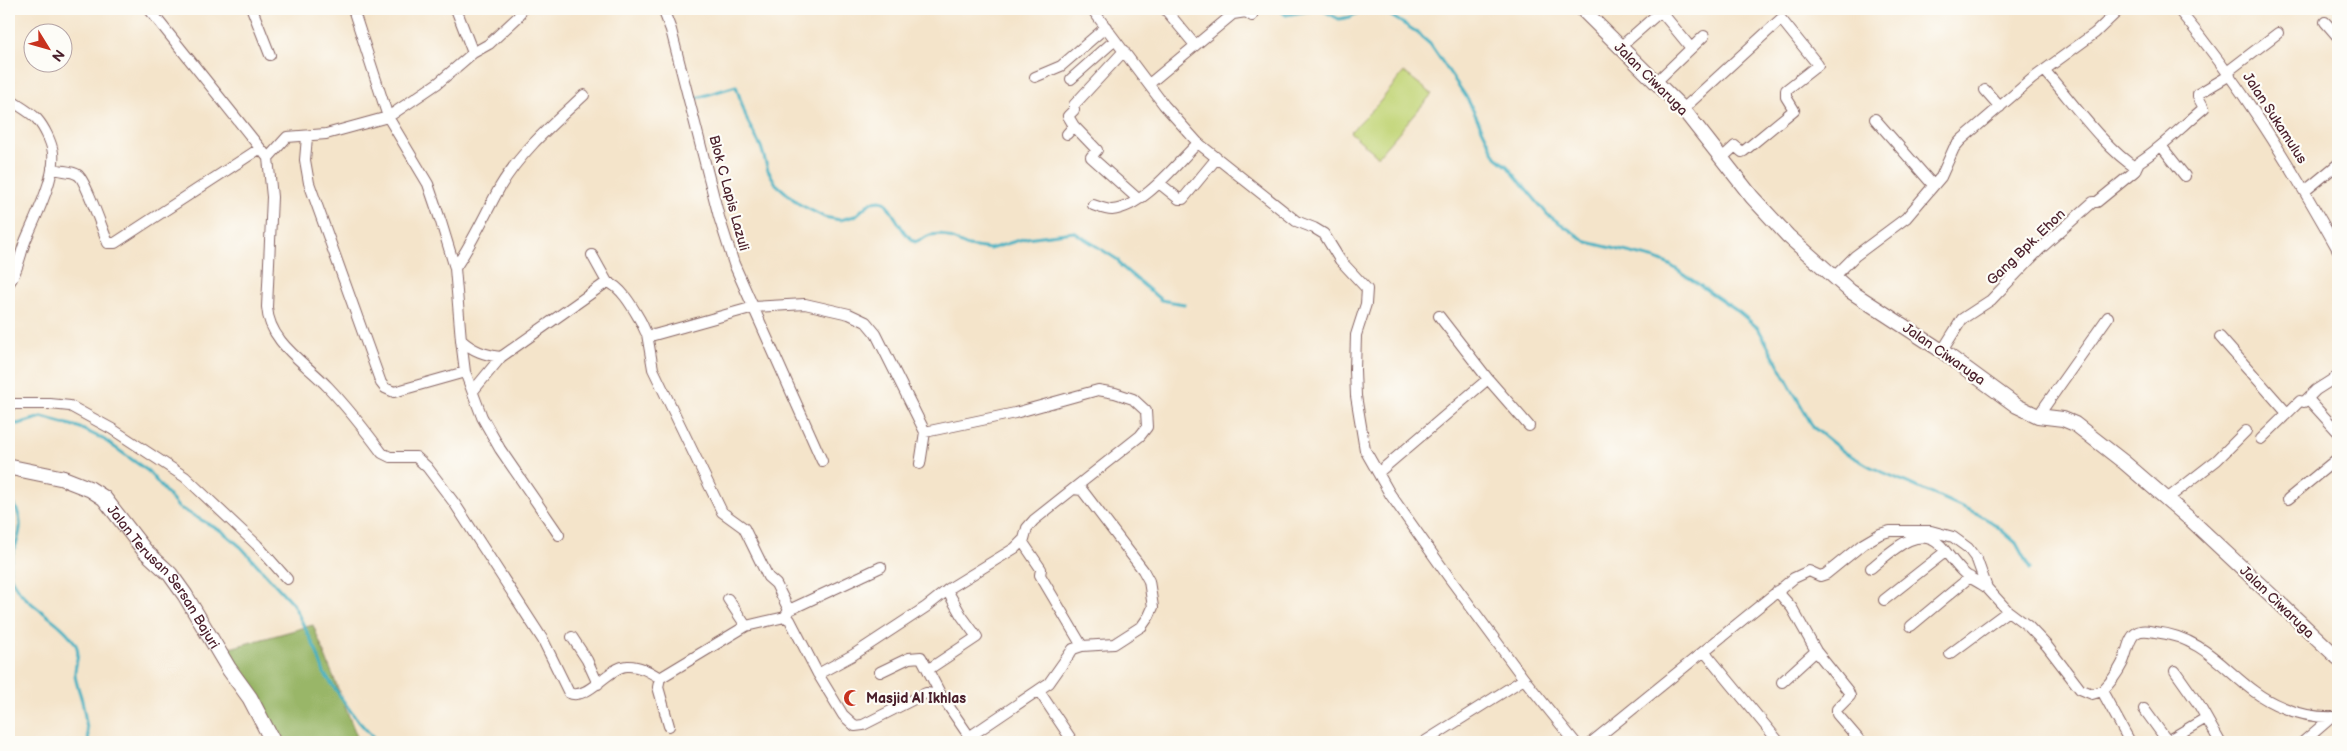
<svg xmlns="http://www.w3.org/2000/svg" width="2347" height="751" viewBox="0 0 2347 751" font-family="'Balsamiq Sans',sans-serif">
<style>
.green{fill:#c2d578;stroke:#867a52}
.forest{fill:#99b668;stroke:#726a4a}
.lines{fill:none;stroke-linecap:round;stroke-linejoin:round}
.stream{stroke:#45b1c2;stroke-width:3}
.minor-casing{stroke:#866463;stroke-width:12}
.tertiary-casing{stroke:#866463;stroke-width:16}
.secondary-casing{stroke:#866463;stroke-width:17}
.minor{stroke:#fff;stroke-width:10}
.tertiary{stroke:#fff;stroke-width:14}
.secondary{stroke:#fff;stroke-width:15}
.labels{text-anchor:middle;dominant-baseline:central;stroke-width:4.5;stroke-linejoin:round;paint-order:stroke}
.street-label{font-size:14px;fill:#4a1f2b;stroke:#fdfcf7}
.poi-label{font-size:14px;font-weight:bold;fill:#4a1f2b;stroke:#fdfcf7;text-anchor:start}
</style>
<rect width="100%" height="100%" fill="#fdfcf7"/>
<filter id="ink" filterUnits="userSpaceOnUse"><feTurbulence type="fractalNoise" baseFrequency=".02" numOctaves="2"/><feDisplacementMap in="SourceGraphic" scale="10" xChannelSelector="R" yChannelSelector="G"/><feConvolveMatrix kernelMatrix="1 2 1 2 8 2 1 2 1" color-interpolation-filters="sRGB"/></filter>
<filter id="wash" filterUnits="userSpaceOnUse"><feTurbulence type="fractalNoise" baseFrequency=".0096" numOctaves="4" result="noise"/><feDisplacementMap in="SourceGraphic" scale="20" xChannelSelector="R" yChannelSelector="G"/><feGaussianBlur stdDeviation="1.12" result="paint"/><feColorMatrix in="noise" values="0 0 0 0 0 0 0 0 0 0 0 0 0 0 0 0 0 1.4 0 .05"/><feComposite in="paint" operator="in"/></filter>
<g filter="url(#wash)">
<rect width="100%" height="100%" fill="#f4e4ca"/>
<path class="green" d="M1404,72L1432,94L1378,156L1350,132L1378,104Z"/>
<path class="forest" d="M313,625L359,742H277L223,650Z"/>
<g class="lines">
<path class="stream" d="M1279,9L1286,15L1320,9L1339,19L1350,17L1366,9
M1374,9L1385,12L1415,31L1430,44L1467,98L1496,157L1507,166L1548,215L1587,242L1656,259L1670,265L1739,312L1758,328L1813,427L1844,452L1871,467L1976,513L1993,523L2016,543L2030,569
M690,100L736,86L747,120L761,147L768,170L776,184L799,204L824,217L840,220L855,216L871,202L881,201L886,203L905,233L915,242L930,235L941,234L968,246L990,249L1026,238L1074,232L1118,260L1121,266L1161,300L1184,304
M9,423L18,424L42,417L78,427L103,439L148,471L178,507L223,532L241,547L293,604L316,650L324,673L354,716L377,742
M9,498C38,532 0,555 12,580C26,608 61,618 76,645C81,654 74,666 75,675C76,684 80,692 82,701C85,714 87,729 89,742"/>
</g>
</g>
<g filter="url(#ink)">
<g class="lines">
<g class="minor-casing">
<path id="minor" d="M149,9L268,158L272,197L267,307C269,343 306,363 328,387C347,407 365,430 382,453L390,457H416L427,467L455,504L543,640L569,693C588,701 608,667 627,666C639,665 650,672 660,678L746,626L785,617L790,620L818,674L843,715L855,726L863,725L926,693L941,695L973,742
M252,9L270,55
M353,9L388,117L428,184L441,222L455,268L461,340C473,351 485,355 501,357L607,282
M456,9L473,53
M663,9L671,30L719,217L734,264L822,461
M1092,9L1164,105L1198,143L1296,221L1314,228L1324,234L1340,260L1367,289L1366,304L1356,335L1355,370L1356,396L1365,450L1390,494L1448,576L1524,679L1575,742
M1165,9L1195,45
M1659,9L1691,48
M2178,9C2240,83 2291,166 2338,250
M2325,22L2338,37
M1619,48L1661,11
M2045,71C2071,100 2104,148 2136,168L2139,162C2164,146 2182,126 2204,108L2198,97V94L2230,75
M2227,72L2278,33
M1035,77L1061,66L1106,27
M1071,79L1115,40
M1656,82L1704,36
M1149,84L1233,14L1246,12L1252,16
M1985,90L2000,107
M9,99C17,105 29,111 37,119C44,127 52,143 53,153C56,175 36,217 27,237C20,252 19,270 9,283
M1683,109L1781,19L1818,65L1786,90V97L1794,110L1744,151L1742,152L1735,146L1722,158
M1875,119L1933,185
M1074,126L1097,150L1091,157L1138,199
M1067,134L1074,126L1068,116L1074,110V105L1124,51
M307,137L305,160L309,183L381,383L385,388L394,392L465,372
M2162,147L2185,176
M268,158L287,137L326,134L388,117L438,83L473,53L489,44L518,17L522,9
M52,168C60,172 71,170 78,175C85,179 103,231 108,243H115L259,149
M1159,183L1179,199H1183L1216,159
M2305,191L2338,164
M1093,205C1099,207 1106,210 1112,210C1144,207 1176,164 1198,143
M592,255L607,282C621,286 633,308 640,320C643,325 644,330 647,334L654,335L754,307L805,304L849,314L866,322L876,334L925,432L1015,413L1098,390L1115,393L1133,399L1146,411L1147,427L1140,436L1034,520L1027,528L1024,539L1015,548L950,588L926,607L853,655L818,674
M455,268C473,242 485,214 500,187C521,151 554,123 584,95
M1834,277L1855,256L1906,218L1941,177L1954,148L1961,140L2032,79L2095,33L2120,9
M1439,316L1488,379L1529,426
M647,334L653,369L722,512L744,528L768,577L776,584L789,610L785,617
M2220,337L2287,413
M461,340L465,372L482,417L500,449L559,535
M1942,351L1962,319L1991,300L2039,250L2093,202H2097L2135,171L2136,168
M473,391L501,357
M2308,399L2338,432
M9,404H50L70,406L112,429L185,477L257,545L287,579
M2038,416L2108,317
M2261,439L2300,401L2304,402L2316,390L2338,376
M920,464L925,432
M1379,472L1488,379
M2167,499L2217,460L2246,431
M2288,499L2338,458
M1022,541L1041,569L1040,575L1082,646
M1871,568C1889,554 1918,522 1941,546C1949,555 1955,565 1964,573C1970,579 1980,582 1987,588
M1777,591L1792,608L1816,651L1848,691L1850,696L1837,709V714L1861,742
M728,599L746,626
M1884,600L1945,552
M789,610L881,567
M1911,626L1970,577
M572,637L587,660L598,684
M1704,651L1779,742
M1950,654L2008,611
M929,669L977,637L961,615L947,590
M2175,671L2199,705L2220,742
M880,672L909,658L921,657L941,695
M660,678L658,687L669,726
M1782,682L1816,651
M1039,691L1073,742
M2102,691L2130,742
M2144,709L2168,742
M969,737L1049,683L1073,649L1082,646L1114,644L1142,626L1149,616L1153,607L1149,581L1143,570L1082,490L1073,489
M2167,741L2206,718
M1424,742L1524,679
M1592,742L1794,578L1809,571L1820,576L1826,574L1863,544L1880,534L1890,531H1931L1953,537L1968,548L1977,560L1987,588L2008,611L2028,626L2047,646L2080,689L2092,694L2102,691C2110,683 2117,674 2122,664C2127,655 2128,638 2136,633C2142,629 2149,631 2155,632C2214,638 2233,688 2282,707C2300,715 2319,718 2338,717
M2303,742L2332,717"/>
</g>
<g class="tertiary-casing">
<path id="tertiary" d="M1582,9L1683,109L1752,197L1788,236L1850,291L1942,351L2017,406L2038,416L2063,419L2075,424L2125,463L2191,520L2338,658"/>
</g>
<g class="secondary-casing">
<g id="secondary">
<path id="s1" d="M9,467L62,478L90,489L104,498L145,551L170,574L185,595L229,669L250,698L273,742"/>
</g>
</g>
<use href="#minor" class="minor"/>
<use href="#tertiary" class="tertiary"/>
<use href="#secondary" class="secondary"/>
</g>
</g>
<defs>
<g id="mosque-bare" transform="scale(1.35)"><path d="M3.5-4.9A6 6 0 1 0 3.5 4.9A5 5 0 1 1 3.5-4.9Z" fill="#c8321e" stroke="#fdfcf7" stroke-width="2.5" paint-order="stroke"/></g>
</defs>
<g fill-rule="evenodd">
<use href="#mosque-bare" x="852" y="698"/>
</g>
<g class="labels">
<g class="street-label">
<text transform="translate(1651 79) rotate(45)">Jalan Ciwaruga</text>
<text transform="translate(2275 118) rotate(57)">Jalan Sukamulus</text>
<text transform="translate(729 193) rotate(75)">Blok C Lapis Lazuli</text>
<text transform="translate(2026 247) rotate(-44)">Gang Bpk. Ehon</text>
<text transform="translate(1944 354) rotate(35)">Jalan Ciwaruga</text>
<text stroke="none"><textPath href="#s1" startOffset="200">Jalan Terusan Sersan Bajuri</textPath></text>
<text transform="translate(2277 602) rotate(44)">Jalan Ciwaruga</text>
</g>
<g class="poi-label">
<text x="866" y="698">Masjid Al Ikhlas</text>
</g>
</g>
<rect width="2347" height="751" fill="none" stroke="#fdfcf7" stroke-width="30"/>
<g transform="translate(48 48) rotate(127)"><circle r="24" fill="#fdfcf7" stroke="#b5a4a5"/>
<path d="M0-4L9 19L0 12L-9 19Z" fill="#c8321e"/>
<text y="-8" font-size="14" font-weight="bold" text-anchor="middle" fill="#4a1f2b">N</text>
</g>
</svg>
